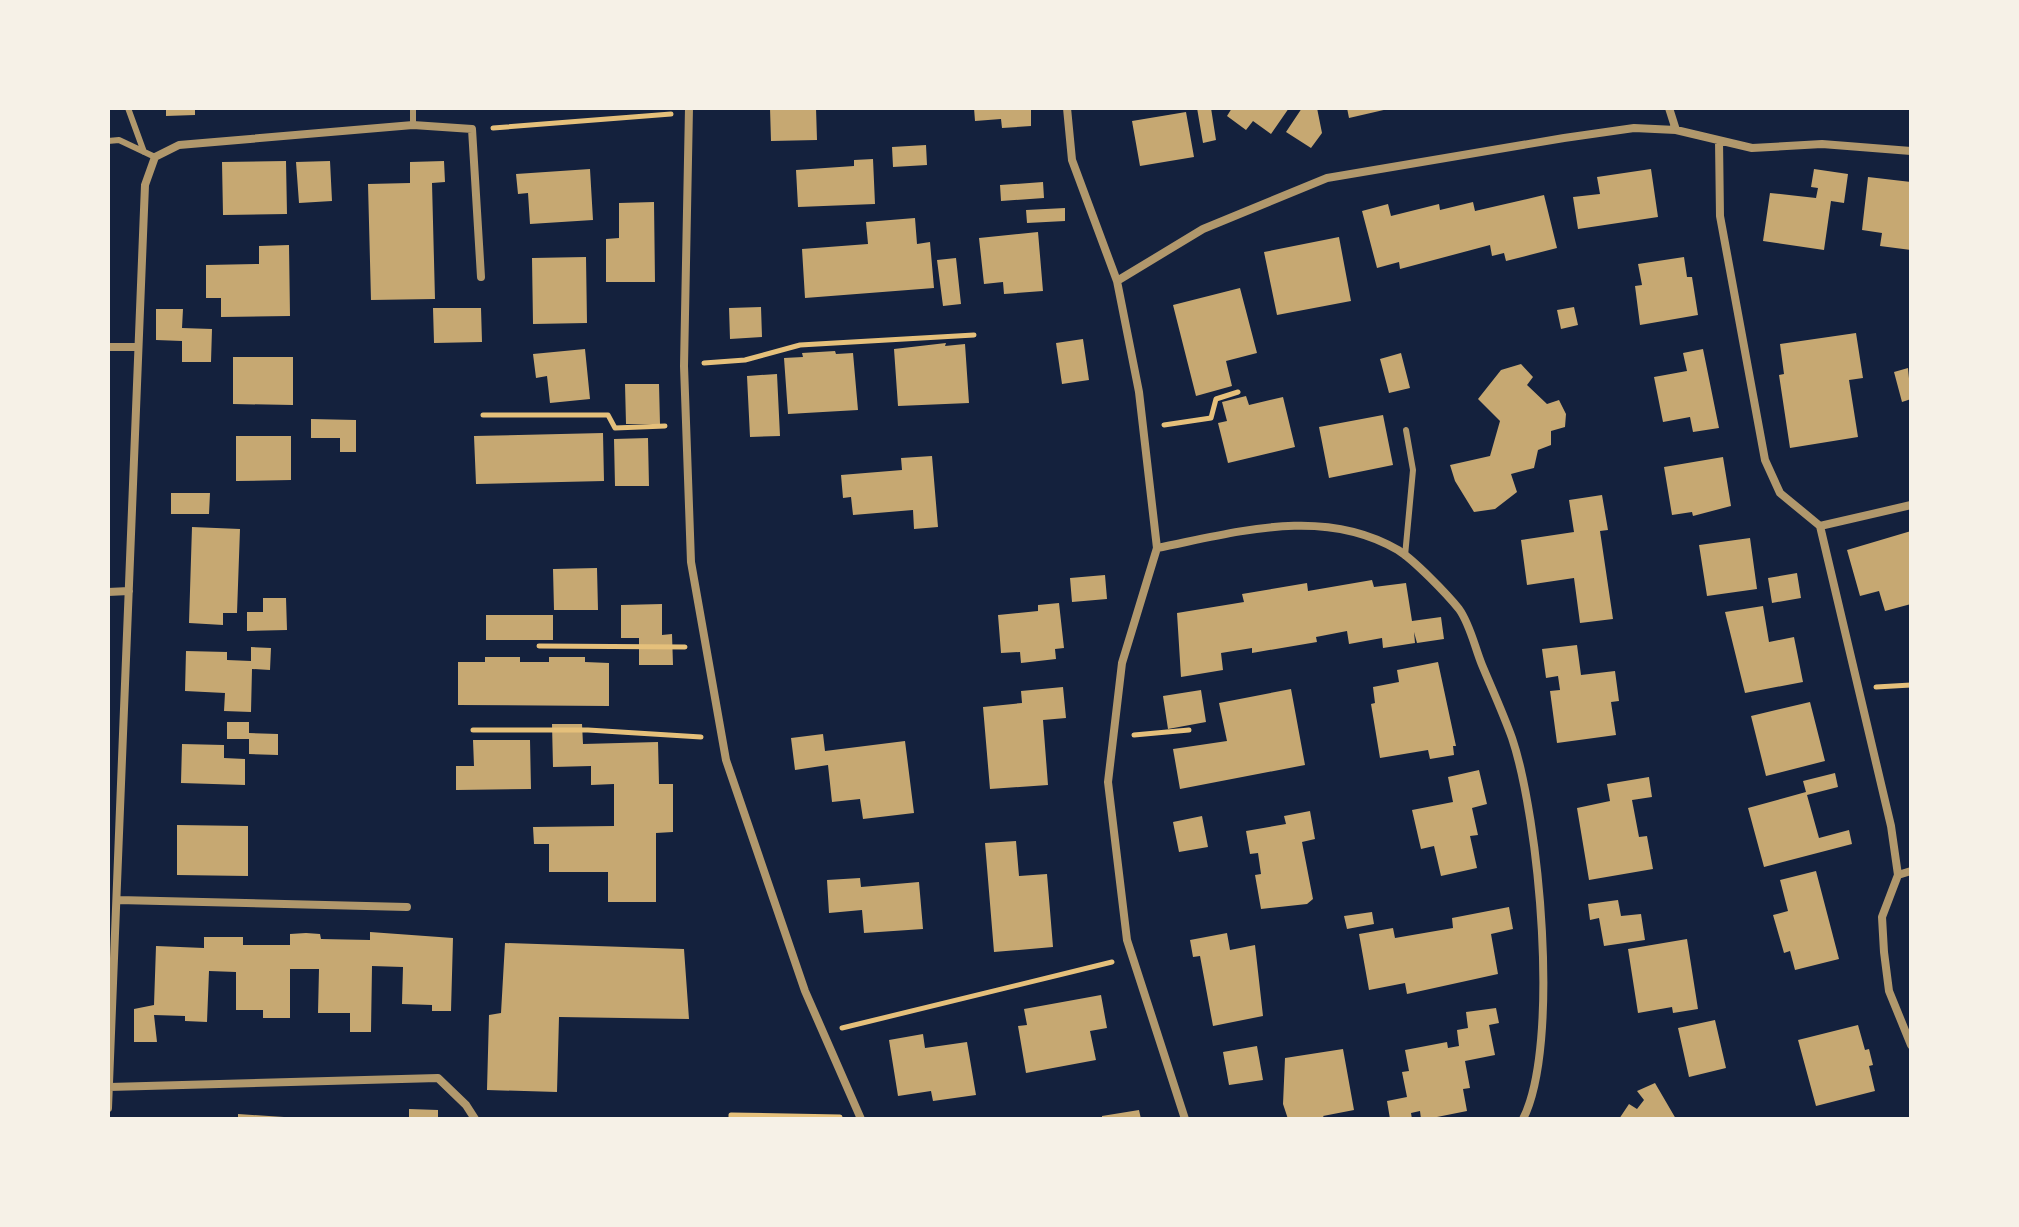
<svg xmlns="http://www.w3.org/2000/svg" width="2019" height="1227" viewBox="0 0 2019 1227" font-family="'Alegreya Sans',sans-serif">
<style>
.building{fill:#c6a872}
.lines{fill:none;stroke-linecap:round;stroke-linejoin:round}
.path{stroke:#e5c07b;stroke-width:5}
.service{stroke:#b1986c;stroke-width:6}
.minor{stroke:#b1986c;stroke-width:8}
</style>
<rect width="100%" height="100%" fill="#14213d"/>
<path class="building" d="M166,108H195V115L166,116Z
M770,108H816L817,140L771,141Z
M974,108H1031V126L1002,128L1001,119L975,121Z
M1197,108H1211L1216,140L1203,143Z
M1232,108H1289L1271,134L1253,121L1246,130L1227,116Z
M1302,108H1317L1322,133L1311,148L1286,132Z
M1347,108H1388V109L1349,118Z
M1186,112L1194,157L1140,166L1132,121Z
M926,145L927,165L893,167L892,147Z
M873,159L875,204L798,207L796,170L854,166V160Z
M286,161L287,214L223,215L222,162Z
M330,161L332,201L299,203L296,162Z
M444,161L445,182L432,183L435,299L371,300L368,184L410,183V162Z
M590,169L593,220L530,224L528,193L518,194L516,174Z
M1651,169L1658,217L1578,229L1573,197L1600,194L1597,177Z
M1814,169L1848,174L1844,203L1831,201L1824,250L1763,241L1770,193L1816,198L1818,188L1811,187Z
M1868,177L1911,182V250L1880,246L1882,233L1862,230Z
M1043,182L1044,198L1001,201L1000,185Z
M1544,195L1557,248L1506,261L1504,253L1492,256L1490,245L1400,269L1399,262L1377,268L1362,211L1388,204L1391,216L1439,204L1440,210L1473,202L1475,211Z
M654,202L655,282H606V239L619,238V203Z
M1065,208V221L1027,223L1026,210Z
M915,218L917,244L930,242L934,288L805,298L802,249L868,244L866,222Z
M1038,232L1043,291L1004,294L1003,282L984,284L979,238Z
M1339,237L1351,301L1277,315L1264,252Z
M289,245L290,316L221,317V298H206V265L259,264V246Z
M586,257L587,323L533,324L532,258Z
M1684,257L1687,277H1692L1698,315L1640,325L1635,286L1642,285L1638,264Z
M956,258L961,304L943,306L937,260Z
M1240,288L1257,353L1226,361L1232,386L1196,396L1173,305Z
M761,307L762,337L730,339L729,308Z
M1574,307L1578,325L1561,329L1557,310Z
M433,308H481L482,342L434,343Z
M156,309H183L182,328L212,329L211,362H182V341L156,340Z
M1856,333L1863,378L1849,380L1858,437L1790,448L1779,375L1784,374L1780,344Z
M1083,339L1089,380L1062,384L1056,343Z
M946,343L945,346L965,344L969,403L898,406L894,349Z
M585,349L590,399L550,403L547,376L536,378L533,354Z
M1703,349L1719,428L1693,432L1690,417L1663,422L1654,377L1687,371L1683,353Z
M835,351L836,354L853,353L858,410L788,414L784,358L803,357L802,353Z
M1401,353L1410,388L1389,393L1380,359Z
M233,357H293V405L233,404Z
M1521,364L1533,377L1527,385L1547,404L1559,400L1566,414L1565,427L1551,431V445L1538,450L1534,468L1511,474L1517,492L1495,509L1474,512L1455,481L1450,465L1490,456L1500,421L1478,399L1501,370Z
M1908,368L1911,399L1902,402L1894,372Z
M777,374L780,436L750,437L747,376Z
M625,384H659L660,424H626Z
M1246,396L1249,405L1283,397L1295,447L1228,463L1218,423L1227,421L1222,402Z
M1383,415L1393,465L1329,478L1319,427Z
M311,419L356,420V452H340V438H311Z
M603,433L604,481L476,484L474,436Z
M236,436H291V480L236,481Z
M648,438L649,486H615L614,439Z
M932,456L938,527L914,529L913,510L853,515L851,497L843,498L841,475L902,470L901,458Z
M1723,457L1731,506L1693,516L1692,512L1672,515L1664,467Z
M171,493H210L209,514H171Z
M1602,495L1608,530L1600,531L1613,619L1580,623L1574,578L1527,585L1521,540L1574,532L1569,500Z
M192,527L240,529L237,613H223V625L189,623Z
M1911,531V604L1885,611L1879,591L1860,596L1847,550Z
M1750,538L1757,589L1707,596L1699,545Z
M597,568L598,610H554L553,569Z
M1797,573L1801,598L1772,603L1768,578Z
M1105,575L1107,599L1072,602L1070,578Z
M1372,580L1374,587L1406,583L1412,621L1441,617L1444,639L1417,643L1414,632L1415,643L1383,648L1382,638L1349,644L1347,631L1316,637L1317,642L1252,653V648L1221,653L1223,670L1181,677L1177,613L1244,602L1242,594L1307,583L1308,591Z
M263,598H286L287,630L247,631V612H263Z
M1059,603L1064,648L1055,649L1056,659L1021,663L1020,652L1001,653L998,615L1038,611V605Z
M662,604V635L672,634L673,665H639V638H621V605Z
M1763,606L1769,642L1794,637L1803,682L1745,693L1725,612Z
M486,615H553V640H486Z
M1577,645L1581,675L1615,671L1619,701L1611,702L1616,735L1557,743L1550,691L1560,690L1558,676L1546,678L1542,649Z
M251,647L271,648L270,670L252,669L251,712L224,711L225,693L185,691L186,651L227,652V660L251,661Z
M485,657H520V662H549V657H585V662L609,663V706L458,705V662H485Z
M1438,662L1456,746H1453L1454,755L1430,759L1428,750L1380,758L1371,704L1375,703L1373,687L1399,682L1397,670Z
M1063,687L1066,718L1043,720L1048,785L990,789L983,707L1022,703L1021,691Z
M1291,689L1305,765L1180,789L1173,749L1227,741L1219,703Z
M1201,690L1206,722L1168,729L1163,696Z
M1810,702L1825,761L1766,776L1751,716Z
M227,722H249V733L278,734V755L249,754V739H227Z
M552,724H582L583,744L658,742L659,784H673V832L656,833V902H608V872H549V844H534L533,827L614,826V784L591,785V766L553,767Z
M823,734L825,751L905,741L914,813L863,819L860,799L832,802L828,765L795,770L791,738Z
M473,740H530L531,789L456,790V766H474Z
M182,744L224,745V758L245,759V785L181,783Z
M1479,770L1487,804L1472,808L1478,835L1470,836L1477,868L1441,876L1434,846L1421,849L1412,810L1453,802L1448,777Z
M1835,773L1838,787L1807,795L1819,838L1849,830L1852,844L1764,867L1748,808L1806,792L1803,781Z
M1649,777L1652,797L1632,800L1639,837L1647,836L1653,869L1589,880L1577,808L1610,801L1607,784Z
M1310,811L1315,839L1302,842L1313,899L1307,904L1261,909L1255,875L1261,874L1258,853L1250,854L1246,831L1286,824L1284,816Z
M1202,816L1208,847L1179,852L1173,822Z
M177,825L248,826V876L177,875Z
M1016,841L1019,876L1047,874L1053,947L994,952L985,843Z
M1816,871L1839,959L1795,970L1790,951L1784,953L1773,915L1788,911L1780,880Z
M860,878L861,887L919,882L923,929L864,933L862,910L829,913L827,880Z
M1618,900L1621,916L1641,914L1645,940L1604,946L1599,918L1590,920L1588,904Z
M1509,907L1513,929L1491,934L1498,974L1407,994L1405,983L1369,990L1359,934L1393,928L1395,938L1453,928L1452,918Z
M1372,912L1374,924L1347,929L1344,916Z
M370,932L453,938L451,1011H432V1005L402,1004L403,967L372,966L371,1032H350V1013H318L319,969H290V1018H263V1010H236V972L209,971L207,1022L185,1021V1016L154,1015L157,1042H134V1009L154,1005L156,946L204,948V937H243V945H290V934L306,933L320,934L321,939L370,940Z
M1227,933L1230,950L1255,945L1263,1016L1213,1026L1200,956L1193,957L1190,940Z
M1687,939L1698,1009L1673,1013L1672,1007L1638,1013L1628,949Z
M505,943L684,949L689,1019L559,1017L557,1092L487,1090L489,1015L501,1013Z
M1101,995L1107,1028L1090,1031L1096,1060L1026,1073L1018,1026L1027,1025L1024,1009Z
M1496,1008L1499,1023L1489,1025L1495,1055L1465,1061L1470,1088L1463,1089L1467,1111L1427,1119H1421L1420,1111L1411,1113L1412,1119H1390L1387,1101L1407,1097L1402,1072L1409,1071L1405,1050L1447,1042L1448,1048L1459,1046L1457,1030L1468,1028L1466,1012Z
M1715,1020L1726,1068L1689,1077L1678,1028Z
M1858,1025L1865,1050L1869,1049L1873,1065L1869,1066L1875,1091L1816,1106L1798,1040Z
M923,1034L925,1048L967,1042L976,1095L933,1101L931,1091L898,1096L889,1040Z
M1257,1046L1263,1080L1229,1085L1223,1052Z
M1343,1049L1354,1110L1323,1116L1325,1119H1288L1283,1104L1285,1058Z
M1655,1083L1676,1119H1619L1629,1104L1637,1109L1644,1100L1637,1091Z
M409,1109L438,1110V1119H409Z
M1139,1110L1141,1119H1102V1116Z
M238,1114L284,1117V1119H238Z"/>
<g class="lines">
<path class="path" d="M493,128L671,114
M704,363L745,360L800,345L974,335
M483,415H608L615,428L665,426
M1164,425L1211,418L1216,399L1238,392
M539,646L685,647
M1876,687L1911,685
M473,730H588L701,737
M1134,735L1189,730
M842,1028L1112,962
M731,1119V1115L840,1117"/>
<path class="service" d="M128,108L144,152
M413,125V108
M108,141L119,140L155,157
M1405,556L1413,470L1406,430"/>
<path class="minor" d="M689,108L684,366L691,562L726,760L805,991L861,1119
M1067,108L1072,160L1117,281L1139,392L1157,548L1122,663L1108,782L1127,940L1185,1119
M1669,108L1676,130
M1719,141L1720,216L1765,460L1780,493L1820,526L1891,826L1898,875L1882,917L1884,952L1889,991L1911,1045
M1117,281L1203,229L1327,178L1564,138L1634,128L1676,130L1752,148L1822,144L1911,151
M108,347H138
M1820,526L1911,505
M1157,548C1238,532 1323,506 1398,550C1414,560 1447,594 1459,609C1470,624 1475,648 1482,665C1492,689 1503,713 1512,738C1539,818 1561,1044 1523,1119
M108,592L129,591
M1898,875L1911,871
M118,900L407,907
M109,1087L438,1078L466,1105L475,1119
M108,1108L145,185L155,157L179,145L413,125L472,129L481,277"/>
</g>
<rect width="2019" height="1227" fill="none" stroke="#f6f1e7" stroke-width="220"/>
</svg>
